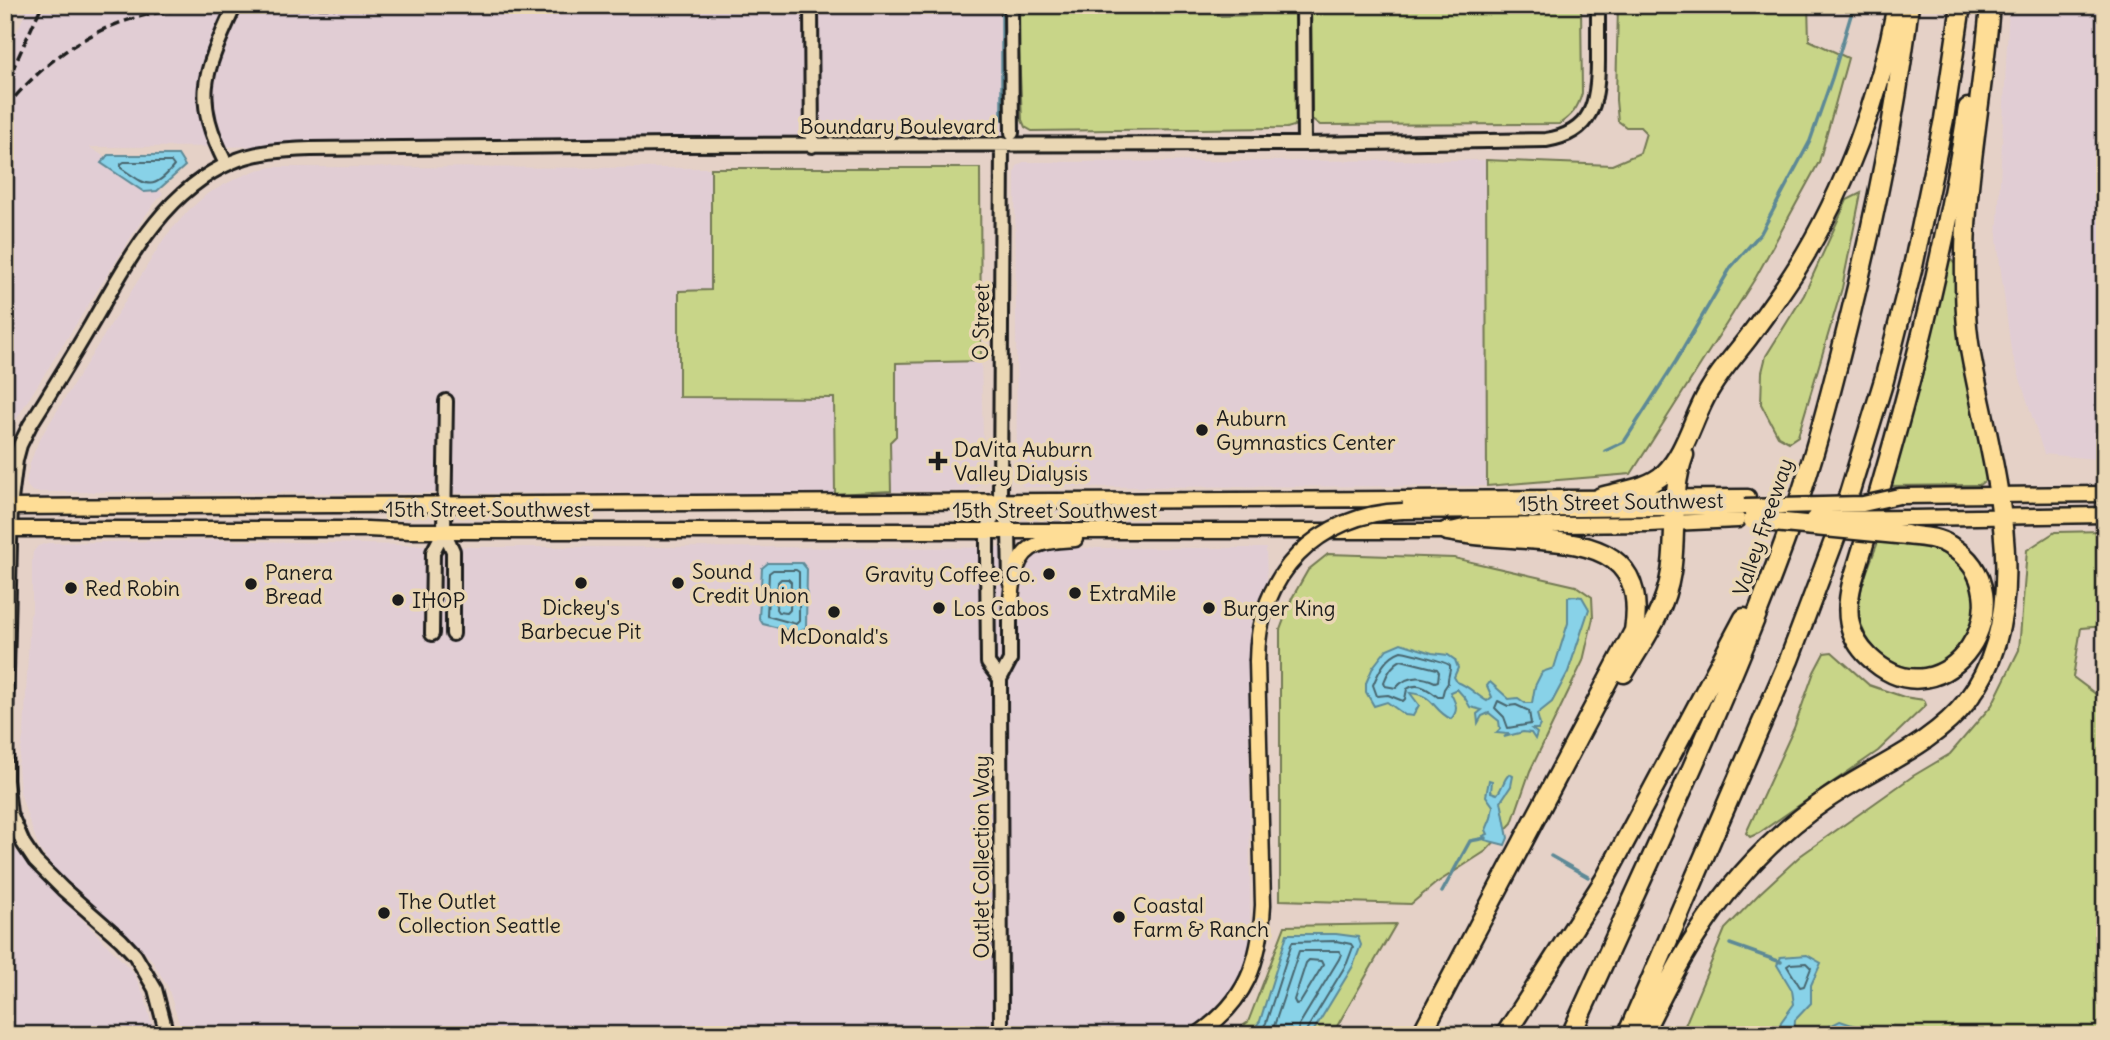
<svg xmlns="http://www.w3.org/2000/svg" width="2110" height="1040" viewBox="0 0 2110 1040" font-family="Delius,sans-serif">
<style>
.built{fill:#e1cdd4}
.green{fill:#c8d588;stroke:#727852;stroke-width:2}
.water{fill:#88d2e8;stroke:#5d8996;stroke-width:2}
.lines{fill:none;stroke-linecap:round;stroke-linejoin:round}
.shore{stroke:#47656e;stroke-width:2}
.stream{stroke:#5d8996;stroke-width:3.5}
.minor-casing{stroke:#1c1c1c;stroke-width:18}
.major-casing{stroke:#1c1c1c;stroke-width:19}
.highway-casing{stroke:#1c1c1c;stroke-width:23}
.minor{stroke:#ead7b4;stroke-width:12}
.major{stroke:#fedd96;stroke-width:14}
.highway{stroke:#fedd96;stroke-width:18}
.rail{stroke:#1c1c1c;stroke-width:3.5;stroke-dasharray:10 5;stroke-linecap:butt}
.major-bridge-casing{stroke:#1c1c1c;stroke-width:19;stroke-linecap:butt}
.highway-bridge-casing{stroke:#1c1c1c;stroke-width:23;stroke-linecap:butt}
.major-bridge{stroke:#fedd96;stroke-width:14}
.highway-bridge{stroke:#fedd96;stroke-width:18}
.poi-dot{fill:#1c1c1c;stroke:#ead7b4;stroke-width:2.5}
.labels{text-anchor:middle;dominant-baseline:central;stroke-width:7;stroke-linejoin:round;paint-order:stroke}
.street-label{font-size:21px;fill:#1c1c1c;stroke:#ead7b4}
.poi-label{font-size:21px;fill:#1c1c1c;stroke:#ead7b4;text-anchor:start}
</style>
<rect width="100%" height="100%" fill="#e5d1c7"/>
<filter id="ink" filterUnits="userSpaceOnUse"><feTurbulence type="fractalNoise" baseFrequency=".0143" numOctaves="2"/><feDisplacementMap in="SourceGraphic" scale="14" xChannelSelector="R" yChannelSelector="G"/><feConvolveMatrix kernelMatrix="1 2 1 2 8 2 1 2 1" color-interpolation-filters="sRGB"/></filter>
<g filter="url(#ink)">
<path class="built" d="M29,5H1007L1006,144L89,147L163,193L142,220L18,416L5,441V57Z
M2009,5H2105V460L2044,454L2011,350L1997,240Z
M1486,160L1487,486L1029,487H1024L1018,481L1017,477L1015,172L1017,166L1023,162Z
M272,167L711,168V291H680L835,398V494L36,492L32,491L28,487L26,482L30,463L39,440L165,237L189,210L207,194L237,178L257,170Z
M981,361L984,478L980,485L969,492L891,491L890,442L896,436V362Z
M220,540L476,547L1266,548L1267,581L1253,611L1249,636L1250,929L1249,954L1244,965L1235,985L1204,1020L1174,1035H180L179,1023L168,987L151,959L127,934L54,869L40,850L29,821L20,792L18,765L24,733L30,616L32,612V561L33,552L38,546L47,543Z
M5,839L133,972L145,997L154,1035H5Z"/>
<path class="green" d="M1017,5H1218V16L1260,15V5H1296L1297,122L1294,126L1287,128L1032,131L1025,127L1022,120Z
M1311,5H1581L1582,93C1578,108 1572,116 1559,124L1320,125L1312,119Z
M1618,5H1808L1809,40L1848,58L1819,162L1756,277L1631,474L1487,486L1486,160L1612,165L1640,153L1646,133L1640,127H1626L1618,121L1616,100Z
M711,168H980L981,361L896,363V436L890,442L891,491L835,494L834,398L679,397V291L711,290Z
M1861,193L1842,288L1798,436L1789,442L1778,436L1761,404L1762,372L1766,356L1804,295L1847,200Z
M1951,260L1955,264C1958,337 1973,408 1987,479L1979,485H1974L1888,486L1928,346L1948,261Z
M2105,531V626L2081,628L2073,677L2105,701V1035H1681L1725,929L1760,893L1800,856L1913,776L1950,754L1992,705L2019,650L2027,550L2055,532Z
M1878,542C1895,544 1914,544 1931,549C1953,555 1979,577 1977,602C1977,607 1975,613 1974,618C1973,623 1973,629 1971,634C1969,639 1953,659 1947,662C1912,684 1863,654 1859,614C1857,591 1870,564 1878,542Z
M1328,554L1454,558L1576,586L1592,597L1593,618L1583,661L1530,771L1512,823L1486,851L1435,884L1411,904L1280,900V630L1292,598L1308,570Z
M1832,652L1869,685L1904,697L1924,700L1926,705L1878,751L1759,833L1750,837L1746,833L1794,728L1814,672L1824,653Z
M1396,924L1332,1035H1231L1248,1022L1285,926Z"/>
<path class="water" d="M108,155H178L185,166L157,191L144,192L101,163Z
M768,563H802L807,569L806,627L799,633L763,624L759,618L762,568Z
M1574,596L1582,597L1589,609L1568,672L1552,702L1537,714L1540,725L1538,729H1532L1537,733L1535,739L1531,733L1523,732L1504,737L1508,734L1496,733L1500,729L1499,721L1489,713L1482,716L1478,723L1477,714L1482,710L1470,707L1465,698L1457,689L1450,692C1455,702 1460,709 1451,719C1432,710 1435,695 1410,693L1419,705L1413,716L1405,715L1387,702L1374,706L1366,692V683L1373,667L1387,649L1401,643L1432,653L1448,655L1455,660L1458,668L1454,677L1457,682C1469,686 1476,695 1487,701L1492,697L1487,686L1490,682L1509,699L1518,698L1525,703H1532L1535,686L1542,672L1554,668L1568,623V597Z
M1509,774L1513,776L1511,786L1501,801L1508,838L1505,845L1485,840L1483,836L1488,834L1486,830L1491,818L1493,806L1486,796L1489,780L1492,781L1491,792L1497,794C1503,788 1502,782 1509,774Z
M1287,934H1336L1358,937L1361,945L1353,966L1311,1035H1249L1260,1021Z
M1807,955L1821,963L1811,985V1003L1795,1020L1794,1035H1778L1781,1022L1794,1004L1792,990L1777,965L1781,957Z
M1840,1021L1870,1031L1875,1035H1812Z"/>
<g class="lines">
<path class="shore" d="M124,162H171L174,166C152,193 146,185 121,168V164Z
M773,570H796L799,572V621L796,624L767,616L769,573Z
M781,579H788L791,582L790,610L787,613L778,612L776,609L778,582Z
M1401,651C1408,652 1449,662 1450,666C1451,671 1447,677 1448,683L1444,689L1442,697H1438C1429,690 1418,681 1407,689L1405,699L1403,701L1388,695L1377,696L1373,685C1379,671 1386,656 1401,651Z
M1401,660L1437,669L1439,672L1438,681L1435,682C1420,675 1407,675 1396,688L1385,686L1384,682C1387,674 1393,664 1401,660Z
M1498,701L1508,706L1516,705L1529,711L1531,724L1508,728L1504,717L1495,708Z
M1309,960L1321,961L1323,965L1300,1003L1296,1004L1294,1000L1306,963Z
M1806,963L1811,968L1804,986L1800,987L1787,966L1790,964Z
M1258,1035L1266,1023L1292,942L1336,941L1351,944L1353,947L1347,963L1307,1029L1306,1035
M1269,1035L1274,1026L1299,951H1339L1341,954L1339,959L1299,1025L1297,1035"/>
<path class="stream" d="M1002,5V119
M1605,451L1624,442L1676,361L1731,267L1761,233L1810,141L1832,78L1854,5
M1551,856L1588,877
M1442,892L1470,841L1486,838
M1730,944L1781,962"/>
<g class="minor-casing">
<path id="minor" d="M811,5L812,146
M1011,5L1012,133
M1303,5L1304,144
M1002,144L1000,501L1009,531L1010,582
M226,164C191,95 205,72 235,5
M446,401L444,531L453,551V634
M1000,501L987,530V555L988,663L1000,679
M432,634L433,552L444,531
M167,1035L155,989L135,955L121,940L63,889L35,861L23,843L10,813L6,780V713L11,500L16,460L20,445L30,425C51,392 71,359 91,325C127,263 163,191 232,162C257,151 284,150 311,149L672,145L1304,144L1546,140C1593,133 1598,101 1598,61C1598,43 1598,24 1598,5
M1001,1035L1000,679L1010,660V600"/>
</g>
<g class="major-casing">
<path id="major" d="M1899,496L2105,494
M5,507L1748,497
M1403,511L1744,507
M1912,518L2105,515
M5,529H367L410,531H1447L1468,526L1649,524L1738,520
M1010,608C1013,587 1012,555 1037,545C1048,540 1063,540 1075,539
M1197,1035C1247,1001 1260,962 1263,905L1257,661"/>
</g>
<g class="highway-casing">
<path id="highway" d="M1601,497C1622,491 1648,489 1665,473C1686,453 1694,414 1710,389C1721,370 1735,355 1748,338C1765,315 1782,292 1797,268C1845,191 1881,94 1897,5
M1907,535C1921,537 1937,537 1949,545C2034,595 1946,731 1869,657C1847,636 1845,612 1852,583C1900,427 1943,269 1968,108
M1624,673C1644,640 1665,611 1671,572C1677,533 1670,493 1684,455
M1421,1035L1634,631C1648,543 1577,542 1512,538C1490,537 1469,535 1447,531
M1505,1035L1605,879L1744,618
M1571,1035C1644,872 1723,710 1784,543C1812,468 1832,389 1851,312C1876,211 1897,108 1909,5
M1627,1035L1789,660L1837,533L1884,380L1914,262L1944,119L1961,5
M1642,1035C1659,1002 1675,967 1696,936C1730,883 1775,834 1827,799C1873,767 1932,746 1967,701C2040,606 1990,460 1971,355C1966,329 1965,304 1965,278C1963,186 1983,96 1990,5"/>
</g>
<use href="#minor" class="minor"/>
<use href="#major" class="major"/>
<use href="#highway" class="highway"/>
<path class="rail" d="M5,86L42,5
M5,108C36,72 70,42 114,25C178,0 249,8 315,8C402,9 490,9 577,9"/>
<g class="major-bridge-casing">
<path id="major-bridge" d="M1744,507L1863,504L1899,496
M1813,519L1912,518
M1257,661C1257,575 1318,513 1403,511"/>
</g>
<g class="highway-bridge-casing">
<path id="highway-bridge" d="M1753,520L1907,535"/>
</g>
<use href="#major-bridge" class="major-bridge"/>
<use href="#highway-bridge" class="highway-bridge"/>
</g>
</g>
<g class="poi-dot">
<circle cx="1202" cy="430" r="7"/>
<path d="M934.5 450.5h7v7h7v7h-7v7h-7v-7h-7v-7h7z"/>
<circle cx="1049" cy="574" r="7"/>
<circle cx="581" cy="583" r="7"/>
<circle cx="678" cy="583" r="7"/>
<circle cx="251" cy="584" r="7"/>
<circle cx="71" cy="588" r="7"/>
<circle cx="1075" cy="593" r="7"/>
<circle cx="398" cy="600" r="7"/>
<circle cx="939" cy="608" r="7"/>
<circle cx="1209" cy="608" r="7"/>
<circle cx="834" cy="612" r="7"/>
<circle cx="384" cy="913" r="7"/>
<circle cx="1119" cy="917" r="7"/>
</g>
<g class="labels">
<g class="street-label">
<text x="898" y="126">Boundary Boulevard</text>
<text transform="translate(981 322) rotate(-89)">O Street</text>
<text transform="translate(1621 502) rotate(-1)">15th Street Southwest</text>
<text x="488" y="509">15th Street Southwest</text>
<text x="1055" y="510">15th Street Southwest</text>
<text transform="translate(1763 527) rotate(-71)">Valley Freeway</text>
<text transform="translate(981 857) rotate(-90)">Outlet Collection Way</text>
</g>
<g class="poi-label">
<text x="1216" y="418">Auburn<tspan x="1216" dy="24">Gymnastics Center</tspan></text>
<text x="954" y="449">DaVita Auburn<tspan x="954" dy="24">Valley Dialysis</tspan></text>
<text x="692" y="571">Sound<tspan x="692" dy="24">Credit Union</tspan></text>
<text x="265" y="572">Panera<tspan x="265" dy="24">Bread</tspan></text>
<text x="1035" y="574" text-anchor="end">Gravity Coffee Co.</text>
<text x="85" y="588">Red Robin</text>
<text x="1089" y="593">ExtraMile</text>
<text x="412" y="600">IHOP</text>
<text x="581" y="607" text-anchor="middle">Dickey's<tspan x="581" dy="24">Barbecue Pit</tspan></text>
<text x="953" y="608">Los Cabos</text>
<text x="1223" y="608">Burger King</text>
<text x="834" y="636" text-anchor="middle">McDonald's</text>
<text x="398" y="901">The Outlet<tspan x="398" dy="24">Collection Seattle</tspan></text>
<text x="1133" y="905">Coastal<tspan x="1133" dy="24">Farm &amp; Ranch</tspan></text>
</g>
</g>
<rect width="2110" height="1040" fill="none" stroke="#ead7b4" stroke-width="28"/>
<rect x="14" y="14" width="2082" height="1012" fill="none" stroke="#1c1c1c" stroke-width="2.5" filter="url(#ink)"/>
</svg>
